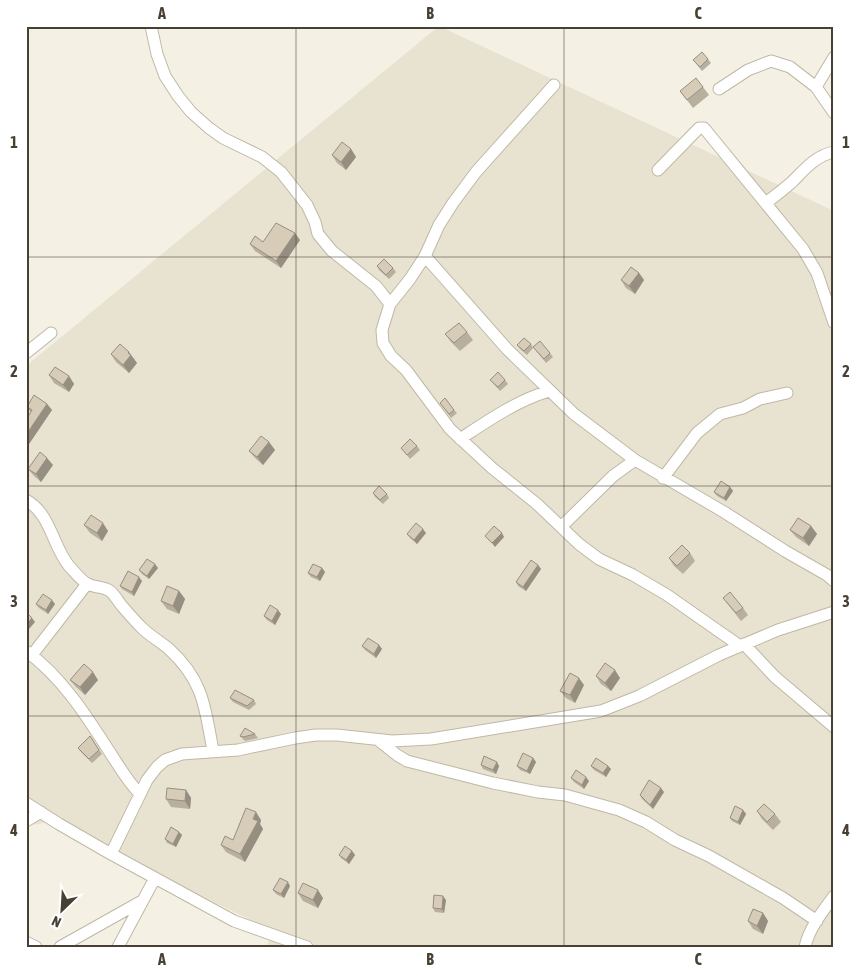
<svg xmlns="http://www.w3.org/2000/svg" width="860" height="973" viewBox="0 0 860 973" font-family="'Asap Condensed',sans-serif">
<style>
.residential{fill:#e8e2d1}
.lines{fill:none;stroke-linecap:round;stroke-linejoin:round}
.minor-casing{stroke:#c0b8a5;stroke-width:13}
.minor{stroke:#fff;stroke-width:11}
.wall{fill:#b9af9e}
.shaded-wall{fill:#968f81}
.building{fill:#d7ccb8;stroke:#968f81}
.grid{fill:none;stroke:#474033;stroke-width:1;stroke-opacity:0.55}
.neatline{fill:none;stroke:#474033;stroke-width:2}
.grid-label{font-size:16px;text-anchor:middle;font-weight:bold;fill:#474033}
</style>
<rect width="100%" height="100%" fill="#f4f0e4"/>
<path class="residential" d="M439,26L834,211V947H267L271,930L50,822L26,826V366Z"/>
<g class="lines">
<g class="minor-casing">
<path id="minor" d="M151,26L157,54L165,76L178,96L191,112L209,128L223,138L262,157L281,172L307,205L315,222L318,234L332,251L376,286L390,304
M554,85L476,172L453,203L439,225L425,256L410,279L390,304L382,330L383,343L391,356L406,370L450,429L492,468L537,504L579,544L599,559L633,575L667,595L740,646
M816,87L834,57
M719,89L748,70L771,61L790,67L816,87L834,113
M658,170L699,128H704L803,249L817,273L834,323
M767,202C775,196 784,189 792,182C805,169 815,156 834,152
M425,256L507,349L574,414L635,460L724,512L785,551L827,575L834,581
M26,353L51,333
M460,439C489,420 516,401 549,391
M663,478L697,433L720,414L743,408L760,399L787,393
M26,500C51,514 52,545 69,566C74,571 82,582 88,584C95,588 103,586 110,591C114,594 118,601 122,606C128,613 135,621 142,628C150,636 161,642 169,649C204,681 205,708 213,751
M561,527L613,476L635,460
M744,644L775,677L834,727
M26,651C61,676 86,715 109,751C119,766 127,781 140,794
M32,655L87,584
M378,740L397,755L407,761L493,783L538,792L565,795L619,810L646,822L675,840L709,856L783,898L817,921
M26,803L59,824L111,854L234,921L307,947
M26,821L41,812
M111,854L147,780L157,767L165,760L182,754L238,750L295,738L316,735H337L392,741L431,739L601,711L639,696L719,655L778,630L834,612
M26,942L36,947
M60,947L142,901
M118,947L155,878
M805,947C809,928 823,911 834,896"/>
</g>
<use href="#minor" class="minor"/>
</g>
<path class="wall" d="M708,59L711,63L702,71L693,60Z
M703,87L709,95L693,108L680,91Z
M351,149L356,157L346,170L337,163L332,155Z
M300,240L281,268L255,251L250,244L263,242Z
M377,266L393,268L396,272L389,279L379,270Z
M639,273L644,280L635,294L626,288L621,280Z
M467,332L473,340L460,351L451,342L445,334Z
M531,344L533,348L527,355L520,349L517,345Z
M533,347L550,353L553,357L546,363Z
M111,354L135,359L134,360L137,363L129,373L116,362Z
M49,375L69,376L74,384L69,392L54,383Z
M490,380H505L508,384L500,391Z
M440,403L454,410L457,413L451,418Z
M47,404L52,410L29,444L26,442V420L31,413L27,407Z
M269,442L275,450L263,465L255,458L249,451Z
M417,446L420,450L410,459L401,448Z
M53,465L41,482L34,476L28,469Z
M730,487L733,491L726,501L717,496L714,492Z
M373,493L387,494L389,498L383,504L375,497Z
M84,525L108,531L102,541L90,533Z
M811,526L817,534L809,546L796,537L790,530Z
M426,533L417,544L410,538L407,534Z
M690,553L695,561L683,574L674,566L669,558Z
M538,565L541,569L526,591L518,586L516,582Z
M158,568L149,579L142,574L139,570Z
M322,568L325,572L320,581L311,577L308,573Z
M142,581L134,596L122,589L120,586Z
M179,591L185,599L179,614L167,609L161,601Z
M723,598L743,608L748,615L741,621Z
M36,604H55L48,614L39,608Z
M281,614L275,625L267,620L264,616Z
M379,645L382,649L376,658L365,650L362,646Z
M596,676L620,678L611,691L601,684Z
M70,680H98L85,695L76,687Z
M584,685L575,703L566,698L560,691Z
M230,698L254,700L256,704L249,710L233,702Z
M255,734L258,738L245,741L240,736Z
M90,736L102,754L92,763L80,751L78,748Z
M533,758L536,762L530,774L520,770L517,766Z
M481,765L499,766L496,774L483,769Z
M591,766H608L611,769L606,777L594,770Z
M571,778L589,781L584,789L574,782Z
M186,790L191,798L190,809L171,807L166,799Z
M664,792L653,809L642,799L640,795Z
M743,810L746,814L740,825L732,821L730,818Z
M757,811L775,814L781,822L773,830L762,819Z
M261,820L260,824L263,829L245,862L226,852L221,845L233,840Z
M179,832L182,835L176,847L167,843L165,839Z
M352,851L355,855L349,864L341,858L339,855Z
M290,886L284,898L276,894L273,890Z
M298,893L323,898L318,908L303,901Z
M446,900L444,913L435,912L433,908Z
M763,913L768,921L763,934L753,929L748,921Z"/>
<path class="shaded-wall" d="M351,149L356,157L346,170L341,162Z
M295,233L300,240L281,268L276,261Z
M639,273L644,280L635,294L629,286Z
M129,352L137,363L129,373L123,365Z
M69,376L74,384L69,392L63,385Z
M47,404L52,410L29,444L26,440V435Z
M269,442L275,450L263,465L257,457Z
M47,458L53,465L41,482L36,474Z
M730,487L733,491L726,501L724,498Z
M103,523L108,531L102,541L97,533Z
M811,526L817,534L809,546L803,538Z
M423,529L426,533L417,544L414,540Z
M502,533L504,537L495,547L492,543Z
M155,564L158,568L149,579L147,576Z
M538,565L541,569L526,591L523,587Z
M322,568L325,572L320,581L317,577Z
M139,577L142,581L134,596L132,592Z
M179,591L185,599L179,614L173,606Z
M52,600L55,604L48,614L46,610Z
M278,610L281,614L275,625L272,621Z
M32,618L35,622L29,629L26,625Z
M379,645L382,649L376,658L374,654Z
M615,670L620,678L611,691L605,683Z
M93,672L98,680L85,695L80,687Z
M579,678L584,685L575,703L570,695Z
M533,758L536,762L530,774L527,771Z
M497,762L499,766L496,774L493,770Z
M608,766L611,769L606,777L603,773Z
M586,777L589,781L584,789L582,785Z
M661,788L664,792L653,809L650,805Z
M186,790L191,798L190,809L185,801Z
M743,810L746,814L740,825L738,822Z
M256,812L261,820L260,824L263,829L245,862L240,854Z
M179,832L182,835L176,847L173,844Z
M352,851L355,855L349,864L346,860Z
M288,882L290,886L284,898L281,894Z
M318,890L323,898L318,908L313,900Z
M443,896L446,900L444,913L442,909Z
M763,913L768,921L763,934L757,926Z"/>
<path class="building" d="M702,52L708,59L700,67L693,60Z
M696,78L703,87L687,100L680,91Z
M342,142L351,149L341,162L332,155Z
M276,223L295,233L276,261L250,244L255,236L263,242Z
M384,259L393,268L386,275L377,266Z
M631,267L639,273L629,286L621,280Z
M459,323L467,332L454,343L445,334Z
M524,338L531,344L524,351L517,345Z
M540,341L550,353L544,359L533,347Z
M120,344L129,352L128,353L131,355L123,365L111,354Z
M55,367L69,376L63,385L49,375Z
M498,372L505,380L498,387L490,380Z
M34,395L47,404L26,435V420L32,410L27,407Z
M445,398L454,410L449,414L440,403Z
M261,436L269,442L257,457L249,451Z
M410,439L417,446L407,455L401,448Z
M40,452L47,458L36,474L28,469Z
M721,481L730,487L724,498L714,492Z
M379,486L387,494L380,500L373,493Z
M91,515L103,523L97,533L84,525Z
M798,518L811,526L803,538L790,530Z
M416,523L423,529L414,540L407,534Z
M494,526L502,533L492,543L485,536Z
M682,545L690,553L677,566L669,558Z
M147,559L155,564L147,576L139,570Z
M531,560L538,565L523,587L516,582Z
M313,564L322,568L317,577L308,573Z
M128,571L139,577L132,592L120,586Z
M167,586L179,591L173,606L161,601Z
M730,592L743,608L736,613L723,598Z
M43,594L52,600L46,610L36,604Z
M270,605L278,610L272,621L264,616Z
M26,612L32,618L26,625Z
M368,638L379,645L374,654L362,646Z
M605,663L615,670L605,683L596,676Z
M84,664L93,672L80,687L70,680Z
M570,673L579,678L570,695L560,691Z
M235,690L254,700L247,706L230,698Z
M245,728L255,734L243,737L240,736Z
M90,736L99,750L89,759L78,748Z
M523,753L533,758L527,771L517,766Z
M484,756L497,762L493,770L481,765Z
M596,758L608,766L603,773L591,766Z
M576,770L586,777L582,785L571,778Z
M649,780L661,788L650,805L640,795Z
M167,788L186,790L185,801L166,799Z
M764,804L775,814L767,822L757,811Z
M735,806L743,810L738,822L730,818Z
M246,808L256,812L253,819L258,821L240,854L221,845L225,836L233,840Z
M171,827L179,832L173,844L165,839Z
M345,846L352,851L346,860L339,855Z
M280,878L288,882L281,894L273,890Z
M303,883L318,890L313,900L298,893Z
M434,895L443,896L442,909L433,908Z
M753,909L763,913L757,926L748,921Z"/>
<path class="grid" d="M296,26V947M564,26V947M26,257H834M26,486H834M26,716H834"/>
<rect width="860" height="973" fill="none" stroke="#ffffff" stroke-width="55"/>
<g transform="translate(62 910) rotate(205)" stroke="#ffffff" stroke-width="4" paint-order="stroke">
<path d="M0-4L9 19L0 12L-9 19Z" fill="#474033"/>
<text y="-8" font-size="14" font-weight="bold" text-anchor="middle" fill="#474033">N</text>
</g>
<rect x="28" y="28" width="804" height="918" class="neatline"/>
<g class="grid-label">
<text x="162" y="19">A</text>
<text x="430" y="19">B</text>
<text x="698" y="19">C</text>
<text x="14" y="148">1</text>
<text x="846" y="148">1</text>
<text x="14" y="377">2</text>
<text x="846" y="377">2</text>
<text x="14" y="607">3</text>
<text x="846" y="607">3</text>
<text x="14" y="836">4</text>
<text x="846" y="836">4</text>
<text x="162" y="965">A</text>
<text x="430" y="965">B</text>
<text x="698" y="965">C</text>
</g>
</svg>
